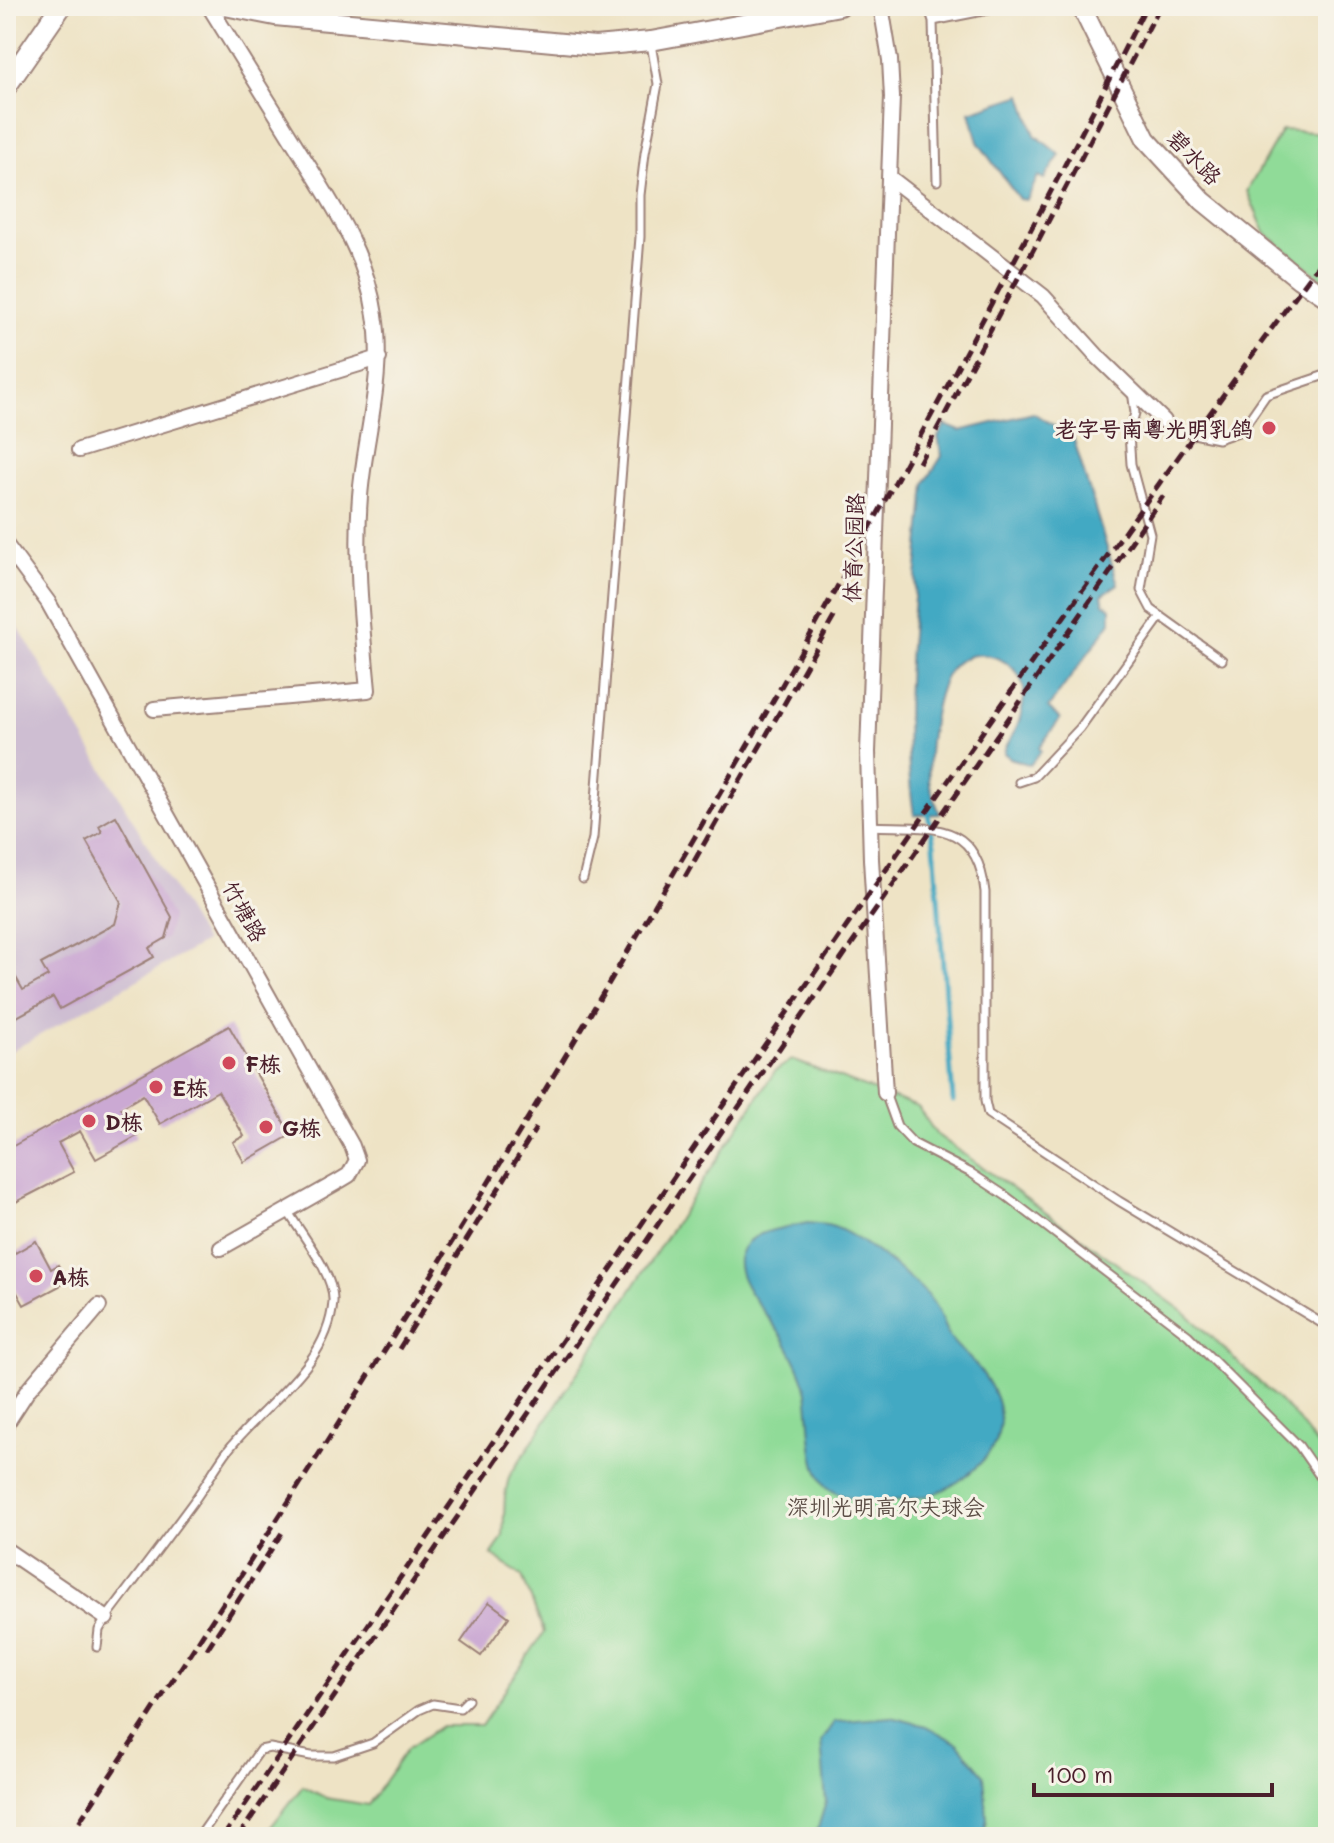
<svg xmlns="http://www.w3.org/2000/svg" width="1334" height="1843" viewBox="0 0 1334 1843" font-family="Mali,'LXGW WenKai TC',sans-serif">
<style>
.industrial{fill:#cebed2}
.green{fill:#90db98;stroke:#6d7d62;stroke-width:2}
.water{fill:#43a9c3;stroke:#466477;stroke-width:2}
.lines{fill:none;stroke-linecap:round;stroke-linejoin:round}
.stream{stroke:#43a9c3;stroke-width:5}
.building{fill:#cba9d3}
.lane-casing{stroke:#9c8178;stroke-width:11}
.street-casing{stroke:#9c8178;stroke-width:18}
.secondary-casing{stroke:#9c8178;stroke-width:22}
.primary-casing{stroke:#9c8178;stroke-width:24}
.lane{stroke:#fff;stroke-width:7}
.street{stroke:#fff;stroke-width:14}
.secondary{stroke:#fff;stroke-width:18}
.primary{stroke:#fff;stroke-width:20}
.rail{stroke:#4a1f2b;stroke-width:5;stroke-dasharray:12 6;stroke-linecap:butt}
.poi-dot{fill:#d1495b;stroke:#f7f3e8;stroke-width:3}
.labels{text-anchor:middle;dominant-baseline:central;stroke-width:6;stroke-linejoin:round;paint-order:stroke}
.street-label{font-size:22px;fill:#4a1f2b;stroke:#f7f3e8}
.poi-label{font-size:22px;font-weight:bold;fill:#4a1f2b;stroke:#f7f3e8;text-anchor:start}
.park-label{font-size:22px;fill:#5c4e46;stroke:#f7f3e8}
</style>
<rect width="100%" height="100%" fill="#f7f3e8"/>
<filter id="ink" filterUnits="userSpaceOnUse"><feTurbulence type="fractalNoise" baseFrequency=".0125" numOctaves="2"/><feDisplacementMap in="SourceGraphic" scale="16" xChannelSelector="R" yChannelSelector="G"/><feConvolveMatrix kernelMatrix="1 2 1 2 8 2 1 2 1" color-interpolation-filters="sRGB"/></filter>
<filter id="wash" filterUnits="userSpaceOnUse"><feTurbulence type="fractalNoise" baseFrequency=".006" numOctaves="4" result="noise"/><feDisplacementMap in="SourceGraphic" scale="32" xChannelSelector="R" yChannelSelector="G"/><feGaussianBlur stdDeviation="1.8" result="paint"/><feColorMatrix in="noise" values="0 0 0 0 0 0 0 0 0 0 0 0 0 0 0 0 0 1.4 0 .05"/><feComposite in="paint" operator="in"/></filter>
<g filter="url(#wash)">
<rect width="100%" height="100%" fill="#eee3c5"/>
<path class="industrial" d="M6,606L205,942L6,1054Z"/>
<path class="green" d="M1282,130L1328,133V283L1265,233L1247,191Z
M792,1060L918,1107L936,1134L1187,1314L1294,1415L1328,1459V1837H263L303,1786L326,1798L368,1805L407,1749L441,1726H481L544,1632L522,1576L492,1555L503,1536L505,1495L509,1477L775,1071Z"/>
<path class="water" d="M1022,95L1035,135L1060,155L1044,179L1038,176L1027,200L1019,199L978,142L970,112Z
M1033,413L1073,437L1118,584L1102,595L1104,603L1111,608V622L1048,708L1060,719L1039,748L1041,751L1030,765L1010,758L1004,753C1006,744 1011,739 1015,731C1020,721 1025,701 1024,690C1020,658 974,643 953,666C934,687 927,751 929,779C930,790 936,803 940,814L914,815C897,705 916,593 925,483L942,456L938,437L945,425L960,431Z
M807,1223C815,1224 823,1224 831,1226C854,1232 918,1281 932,1301C940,1312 943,1327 951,1339C958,1349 968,1356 976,1365C1013,1409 1007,1448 959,1481C934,1498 914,1499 884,1501C864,1502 829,1498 820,1477C809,1455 811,1417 807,1393C804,1378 794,1357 786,1343C774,1320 731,1281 740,1255C748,1229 784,1229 807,1223Z
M891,1717L926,1726L957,1743L984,1775L987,1819L983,1837H832L817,1831L826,1802L821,1741L834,1722Z"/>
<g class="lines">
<path class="stream" d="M928,814L934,844L953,1101"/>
</g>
<g id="blocks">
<path class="building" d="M116,816L172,917L166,938L149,948L154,957L60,1009L53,997L6,1023V960L23,990L48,976L41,964L115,924L121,902L86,841L102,832L99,826Z
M229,1026L291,1135L244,1162L233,1142L244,1136L218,1091L160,1124L143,1095L121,1108L137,1136L96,1159L80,1131L58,1143L74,1172L6,1207V1150Z
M6,1236L15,1253L36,1241L51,1269L58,1265L67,1282L24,1305L6,1273Z
M489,1602L509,1617L481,1656L461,1642Z"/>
</g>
</g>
<g filter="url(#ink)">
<use href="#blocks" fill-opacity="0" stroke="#9c8178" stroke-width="2"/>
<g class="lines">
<g class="lane-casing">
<path id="lane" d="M928,6L933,21L937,181
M933,21L993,9
M1132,391L1135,413L1129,434L1131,464L1150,534L1141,590L1151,609L1222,660
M1164,421L1179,431L1218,439L1241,431L1266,395L1328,374
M1019,782L1034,777L1080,728L1161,616
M870,826C927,829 977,817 985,892V1101L988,1114L1119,1201L1328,1327
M583,879L593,838L640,237V195L645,153L658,84L651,44
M885,1093L897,1126L913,1143L971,1173L1006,1196L1188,1335L1299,1446L1328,1488
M97,1647L99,1630L106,1618C134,1581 163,1543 191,1505C203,1489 213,1471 225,1454C260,1406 328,1368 333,1302C335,1275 301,1234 287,1210
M199,1837L260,1750L270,1748L311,1756H334L373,1743L419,1710L433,1704L460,1708L468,1700"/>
</g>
<g class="street-casing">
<path id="street" d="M881,6L890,60L892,97L868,752L871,859L885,1093
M889,177L1043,296L1099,358L1164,421
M79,450L379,358
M6,545L48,602L352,1146L357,1160L349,1175L339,1181L221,1248
M154,709L368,690C362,625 355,561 360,496C365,435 385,376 375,315C366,251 329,199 296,146C267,99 238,53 209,6
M6,1424L28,1390L99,1306
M6,1550L106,1618"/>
</g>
<g class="secondary-casing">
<path id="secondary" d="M225,6L275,16L595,46L651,41L840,6
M1081,6L1146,139L1203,201L1299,279L1328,298"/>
</g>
<g class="primary-casing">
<path id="primary" d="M6,86L61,6"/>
</g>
<use href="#lane" class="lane"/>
<use href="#street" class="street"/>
<use href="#secondary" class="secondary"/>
<use href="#primary" class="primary"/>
<path class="rail" d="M919,463L1039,239L1160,6
M685,877L834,617
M399,1349L536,1128
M207,1649L283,1531
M69,1837C388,1360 687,871 958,366C1022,246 1086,127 1146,6
M223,1837C587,1306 945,770 1328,252
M238,1837L704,1157L1163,496"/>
</g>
</g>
<g class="poi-dot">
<circle cx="1269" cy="428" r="8"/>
<circle cx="229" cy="1063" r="8"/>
<circle cx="156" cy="1087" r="8"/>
<circle cx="89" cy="1121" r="8"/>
<circle cx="266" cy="1127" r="8"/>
<circle cx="36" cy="1276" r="8"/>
</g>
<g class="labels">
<g class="street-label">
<text transform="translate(1195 157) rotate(46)">碧水路</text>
<text transform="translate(853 548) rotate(-88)">体育公园路</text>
<text transform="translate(245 911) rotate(61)">竹塘路</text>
</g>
<g class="poi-label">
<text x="1253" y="428" text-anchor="end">老字号南粤光明乳鸽</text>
<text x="245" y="1063">F栋</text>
<text x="172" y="1087">E栋</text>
<text x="105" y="1121">D栋</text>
<text x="282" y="1127">G栋</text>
<text x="52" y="1276">A栋</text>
</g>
<g class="park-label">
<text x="886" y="1506">深圳光明高尔夫球会</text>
</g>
</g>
<rect width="1334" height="1843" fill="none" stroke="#f7f3e8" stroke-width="32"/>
<path d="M1034 1783v12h238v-12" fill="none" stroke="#4a1f2b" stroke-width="4"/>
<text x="1046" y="1783" font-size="24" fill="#4a1f2b" stroke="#f7f3e8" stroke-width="6" paint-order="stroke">100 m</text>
</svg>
